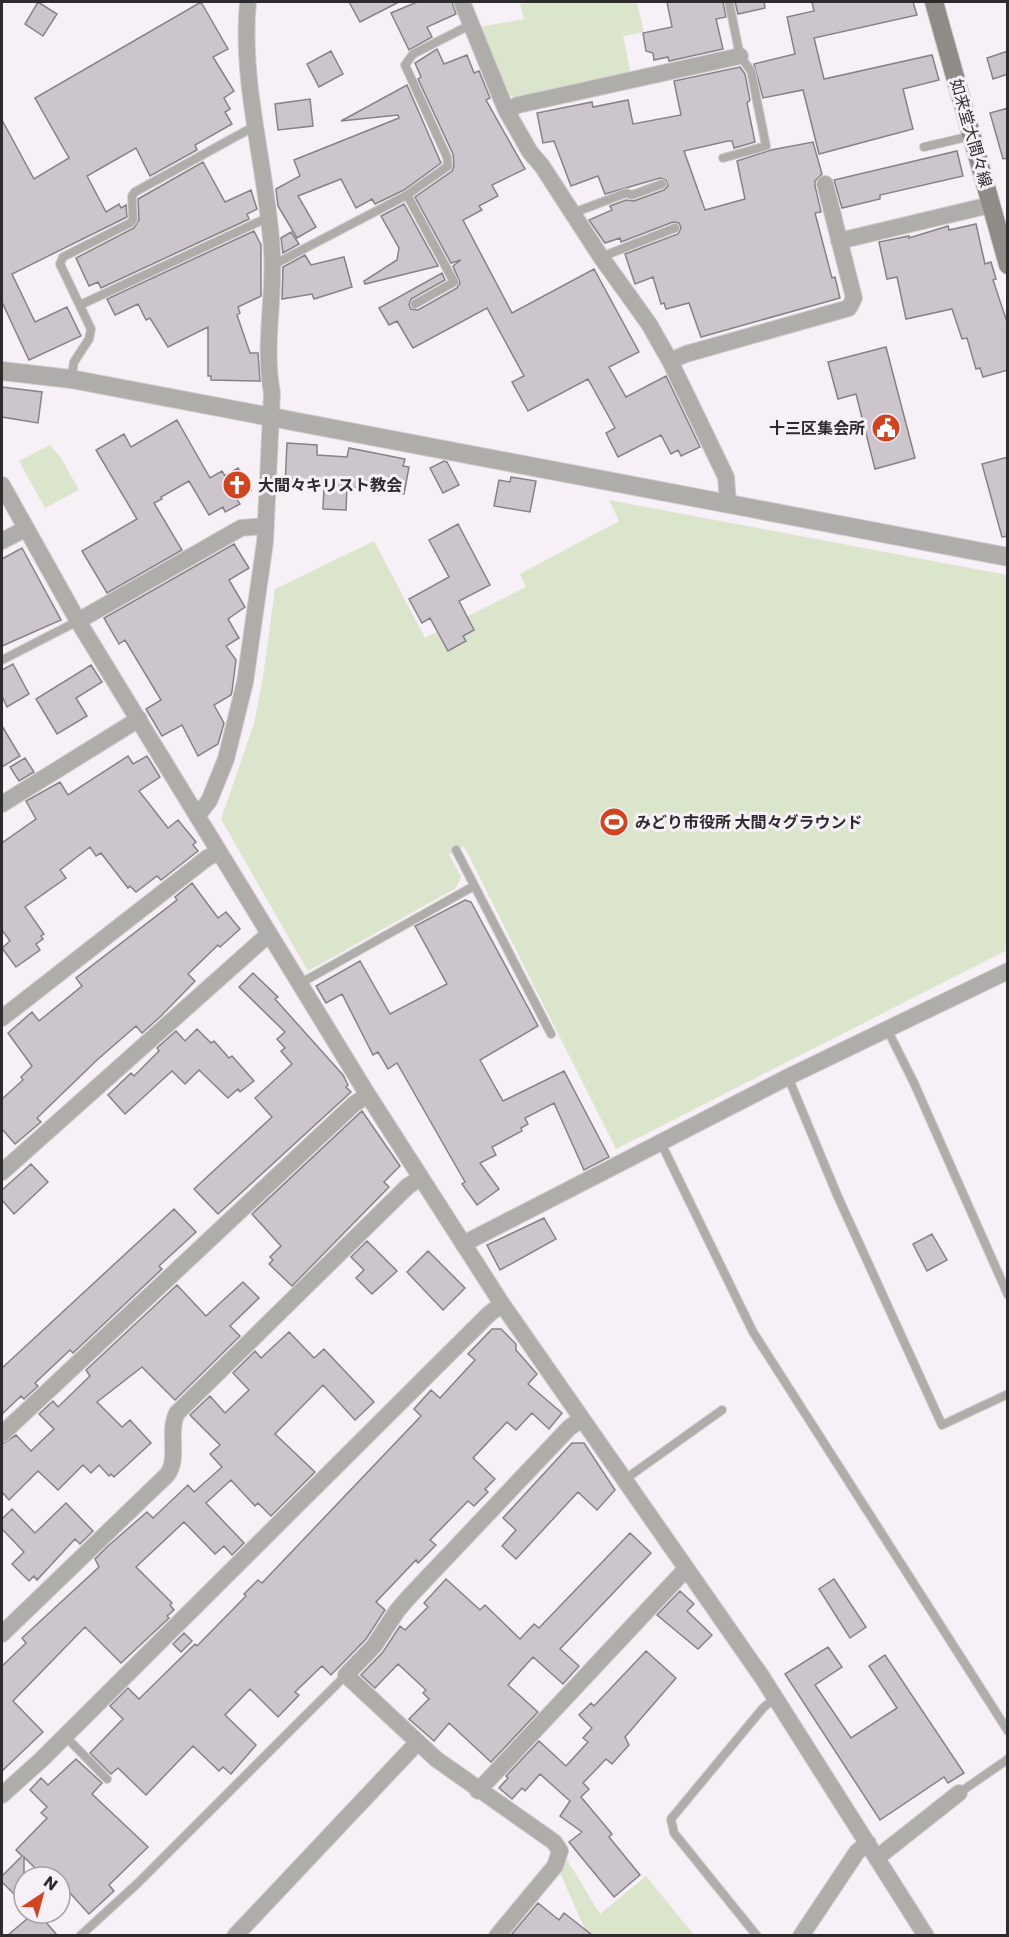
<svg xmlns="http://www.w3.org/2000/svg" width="1009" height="1937" viewBox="0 0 1009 1937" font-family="Poppins,'Noto Sans JP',sans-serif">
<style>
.green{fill:#dae5cb}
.building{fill:#cdc5cc;stroke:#888187;stroke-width:1.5}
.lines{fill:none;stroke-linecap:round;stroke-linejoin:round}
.service-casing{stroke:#d4cdd3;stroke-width:10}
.minor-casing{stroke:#d4cdd3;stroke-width:18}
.tertiary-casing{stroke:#d4cdd3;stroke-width:20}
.secondary-casing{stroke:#d4cdd3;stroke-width:20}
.service{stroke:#afadaa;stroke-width:8}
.minor{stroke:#afadaa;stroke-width:16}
.tertiary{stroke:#afadaa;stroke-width:18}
.secondary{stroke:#8f8b86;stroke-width:18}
.labels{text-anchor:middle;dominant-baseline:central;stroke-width:6;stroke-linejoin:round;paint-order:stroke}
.street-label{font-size:16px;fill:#2e2b2e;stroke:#f8f0f7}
.poi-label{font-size:16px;font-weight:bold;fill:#2e2b2e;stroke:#f8f0f7;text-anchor:start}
</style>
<rect width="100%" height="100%" fill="#f8f0f7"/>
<path class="green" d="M531,2H637L644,32L623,36L631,74L522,99L510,96L480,27L524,19L520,4Z
M50,445L61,458L79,490L45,508L19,461Z
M609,500L1007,575V950L616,1149L464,846L449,854L461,877L456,888L308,971L221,819L254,724L263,677L275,589L374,541L425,638L526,587L520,574L619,521Z
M566,1858L600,1914L646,1876L694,1935H580L585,1929L559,1871Z"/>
<path class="building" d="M38,2L57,14L43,36L25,24Z
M201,2L228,49L213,57L234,91L224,98L230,109L225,112L232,124L195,145L197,150L150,176L136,148L87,176L106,212L119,204L121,208L126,205L127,217L12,274L35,322L67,307L81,336L29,360L2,302V120L34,179L69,158L35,98Z
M349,2H399L360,22Z
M417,2H452L456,14L427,27L432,37L409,50L391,13Z
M667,2H723L726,17L716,19L723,49L669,61L668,57L654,60L653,53L646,51L643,33L672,27Z
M735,2H764L765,8L738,14Z
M812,2H913L917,15L814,38L824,79L932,55L939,80L903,89L913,129L819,154L803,90L763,98L754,64L795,54L787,17L814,11Z
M437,49L444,64L467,55L474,73L479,71L490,98L486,100L525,169L492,185L498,196L479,206L482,210L463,220L512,313L594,269L639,352L609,367L626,397L666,376L700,447L681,456L678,450L671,454L661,435L618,457L606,433L615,428L588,379L528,411L512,382L524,376L487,308L413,348L397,321L389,325L379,308L442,273L445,280L411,299L409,305L411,309L418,310L457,288L460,283L453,266L461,260L451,263L415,197L452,171L454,166L453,154L418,79L421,77L415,63Z
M331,51L343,74L319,87L307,64Z
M1008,51V74L993,79L987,58Z
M740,67L745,74L750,100L747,103L755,142L734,148L732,141H728L684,151L705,210L745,199L737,161L771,150L813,142L822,174L815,181V186L821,212L815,213L832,278L835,277L840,298L701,337L689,303L666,309L664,303L661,304L653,277L635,284L625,254L678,234L681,228L679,223L673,222L621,242L620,238L605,243L589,220L612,210L610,206L626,200L634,201L664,190L668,186L666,180L660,178L605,194L598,176L571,186L554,141L543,143L537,113L592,102L593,107L628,100L633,124L681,115L674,81Z
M407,85L441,163L404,190L375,204L372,199L356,208L341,179L298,196L316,227L297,238L278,206L276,189L300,176L294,160L399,118L398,115L341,121Z
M310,99L313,126L278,130L275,104Z
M1008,108V158L1003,159L990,113Z
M957,151L963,176L880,195V199L842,208L834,180Z
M203,162L225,202L251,190L257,209L247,214L249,219L101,288L98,282L89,286L76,258L134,228L139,220L138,199Z
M404,204L438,266L365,284L364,281L397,260L399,248L381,216Z
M976,224L985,264L991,262L996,279L993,280L1008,325V370L983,377L980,368L976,369L967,338L962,339L952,309L906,319L897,277L887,279L879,242L909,236V238L948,226L949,230Z
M254,231L261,245V296L238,307L240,313L237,315L250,353H258L260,381L211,380V376H208V327L168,347L150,318L146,320L138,304L115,315L107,299Z
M291,232L299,244L283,253L281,238Z
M305,255L311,265L344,257L352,287L314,299L312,294L282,299L283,267Z
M886,347L915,458L875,469L856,394L838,399L828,362Z
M2,387L42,392L38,423L2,417Z
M177,420L210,478L222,471L225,476L238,468L251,490L236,498L240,504L225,512L223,507L209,515L189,481L161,497L162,499L154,503L182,550L107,593L82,551L137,519L96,450L124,434L131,447Z
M287,443L317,445V455L347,457L349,448L405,459L403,466L409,467L404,494L347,486L346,510L323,509L324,487L285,485Z
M1008,457V536L1002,537L982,464Z
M444,461L447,462L459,485L443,493L430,468Z
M511,477L536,481L530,512L494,506L499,480L510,482Z
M458,524L490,585L459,601L474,630L463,636L466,641L448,651L430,618L422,623L409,599L449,577L429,540Z
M234,544L249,568L229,580L245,607L228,619L239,638L226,646L236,660L232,691L231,695L214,705L224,723L218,744L198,756L182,725L162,736L146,709L161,700L125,640L119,644L104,618Z
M22,548L61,620L2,646V559Z
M13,664L29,694L7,707L2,696V670Z
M91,665L102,682L76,698L87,716L57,734L36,699Z
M2,726L20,756L2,767Z
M128,756L133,764L147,756L160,777L139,791L168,828L178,820L196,842L193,845L198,851L161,880L157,876L136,892L130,886L128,888L101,853L96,856L90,847L60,870L66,878L25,907L44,934L41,936L43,939L36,944L40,950L16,967L2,948L10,941L2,930V843L36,819L26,801L60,782L68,795Z
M25,758L34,772L19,781L10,767Z
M192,883L218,918L226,912L240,929L220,947L218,945L188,974L195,981L161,1016L142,1033L136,1026L97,1060L37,1118L41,1122L15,1144L2,1129V1099L23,1080L21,1077L32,1066L8,1033L32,1012L39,1021L82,986L76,978L177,900L175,897Z
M465,900L471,902L538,1026L480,1060L503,1101L564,1071L609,1157L584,1170L554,1103L525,1118L528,1124L521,1128L522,1131L492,1147L496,1155L480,1163L499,1189L477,1205L462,1184L465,1182L397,1063L388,1069L378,1052L373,1055L342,994L326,1003L316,986L360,961L390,1014L447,984L415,926Z
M253,973L278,997L275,999L343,1075L348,1085L346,1087L351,1092L218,1214L194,1189L272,1117L255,1098L292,1064L281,1051L285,1048L277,1039L285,1032L239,987Z
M197,1029L211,1043L214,1041L229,1058L232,1056L254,1081L240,1092L238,1089L228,1098L199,1070L185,1084L172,1071L125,1114L108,1095L131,1073L134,1076L159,1051L157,1048L176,1031L185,1041Z
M362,1111L400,1166L384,1182L389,1187L292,1286L269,1264L273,1260L270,1257L281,1246L252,1214Z
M31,1164L48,1182L14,1214L2,1200V1190Z
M174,1209L196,1232L159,1266L162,1269L73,1353L70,1350L35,1383L38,1386L24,1399L21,1396L2,1414V1368Z
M544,1218L556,1239L500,1270L487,1245Z
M932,1234L947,1260L927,1271L913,1244Z
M367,1241L397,1271L372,1294L356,1278L364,1270L351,1257Z
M428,1251L465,1288L443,1310L407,1272Z
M243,1282L259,1298L230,1326L240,1336L175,1400L142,1367L97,1402L122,1427L130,1420L151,1443L114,1477L111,1474L109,1476L99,1465L91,1473L83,1465L58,1490L38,1471L9,1500L2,1492V1444L16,1435L31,1451L54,1429L39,1414L53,1401L58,1407L90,1376L86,1370L177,1285L206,1316Z
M492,1329H501L516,1344V1350L537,1374L528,1384L562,1413L549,1429L532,1413L516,1430L507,1422L473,1458L495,1479L485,1489L488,1492L474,1506L468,1501L430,1540L436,1545L418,1563L416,1560L376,1602L385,1610L366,1639L331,1675L322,1666L295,1692L299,1695L278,1717L250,1689L225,1715L256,1745L231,1774L223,1767L219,1771L193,1746L146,1795L118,1768L111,1774L90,1753L123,1719L110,1706L128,1688L139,1699L195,1644L197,1646L246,1596L244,1594L258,1580L262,1583L421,1416L414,1409L431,1390L440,1398L475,1360L468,1354Z
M289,1332L314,1358L324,1349L374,1402L355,1420L323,1385L275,1434L315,1472L271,1516L258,1503L255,1506L231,1480L206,1503L244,1543L232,1555L224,1546L215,1554L184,1522L136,1567L172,1603L170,1605L174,1610L167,1616L169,1618L121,1663L85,1627L13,1701L43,1732L2,1771V1666L26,1643L22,1638L99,1567L95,1559L108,1546L147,1512L153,1518L188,1485L194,1492L222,1467L210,1454L220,1445L190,1415L210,1396L225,1413L249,1390L233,1373L255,1351L261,1358Z
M572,1443H584L615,1490L597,1510L578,1492L516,1559L502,1546L516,1530L503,1518Z
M66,1503L93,1531L80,1544L75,1539L37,1580L34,1576L29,1581L12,1564L24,1552L2,1529V1519L12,1509L35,1533Z
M630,1533L651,1553L560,1649L579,1666L563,1684L533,1657L508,1685L538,1712L491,1762L449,1723L434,1741L409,1719L429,1699L423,1693L426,1690L398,1664L375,1688L361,1675L383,1652L400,1626L405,1630L428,1607L424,1603L446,1579L480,1610L485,1605L520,1639L534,1624L539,1628Z
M834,1579L866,1627L850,1638L819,1589Z
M680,1591L694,1604L687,1611L712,1635L698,1649L657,1615Z
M184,1633L192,1641L181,1652L173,1644Z
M828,1647L842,1667L815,1685L851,1738L897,1708L869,1666L885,1655L964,1773L948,1783L944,1777L880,1820L785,1674Z
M646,1651L676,1678L625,1737L629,1745L612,1764L606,1759L583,1783L589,1789L581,1797L612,1834L609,1837L640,1875L614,1897L569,1842L582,1832L560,1816L570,1801L540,1774L525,1791L522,1788L512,1799L499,1788L508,1778L506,1776L539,1741L566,1766L588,1742L583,1738L592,1728L579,1715L591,1703L594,1706Z
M76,1759L102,1783L92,1794L148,1847L109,1885L114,1891L89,1914L60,1882V1877H44L24,1857V1904L2,1882V1876L22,1856L16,1850L47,1818L41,1813L47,1807L30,1790L41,1778L48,1785Z
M538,1903L559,1920L564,1913L592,1935H511Z
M34,1913H38L57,1935H8Z"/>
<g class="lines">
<g class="service-casing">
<path id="service" d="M924,147L971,136
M723,158L766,146L751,71L740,56L729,2
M407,195L454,282L415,304
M573,213L626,193L632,195L662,184
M601,257L675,228
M273,265L407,195L448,166L447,157L405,65L413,54L472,24
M80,305L269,217
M71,379L74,362L89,339L91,329L60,264L63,257L130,223L133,220L132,196L135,192L255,126
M2,660L78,621
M456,850L551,1034
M299,984L474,886
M887,1029L914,1083L1008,1295
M788,1077L838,1197L942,1425L1008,1394
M661,1143L753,1332L1008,1731
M624,1480L722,1410
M65,1736L107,1779
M959,1793L1008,1759
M80,1936L138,1883L346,1675
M757,1936L674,1833L671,1819L763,1708L775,1698"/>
</g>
<g class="minor-casing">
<path id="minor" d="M462,2L506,110L530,152L542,166L601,257L649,324L670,361L726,477L728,502
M506,110L518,105L740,56
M839,241L990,205
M670,361L686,354L849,308L854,298L825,184
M2,485L78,621L366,1092L502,1304L762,1677L926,1936
M2,541L25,529
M78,621L241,528L265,526
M2,804L139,719
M197,816L209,801L226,759L245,682L265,542L272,393C263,346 275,297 272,251C267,168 240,85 248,2
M2,1018L207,858L219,852
M2,1172L269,934
M463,1244L788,1077L1008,971
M2,1434L354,1104L368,1095
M2,1634L167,1475C180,1458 167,1432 177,1413L408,1186L421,1178
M478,1791L686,1569
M2,1795L41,1760L489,1314L502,1304
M878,1857L959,1793
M235,1936L417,1743
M497,1936L555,1866L560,1851L554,1842L436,1759L346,1675L374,1646L397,1611L408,1598L569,1428L581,1419
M801,1936L857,1852L868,1843"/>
</g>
<g class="tertiary-casing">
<path id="tertiary" d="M2,371L71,379L1008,557"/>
</g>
<g class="secondary-casing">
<path id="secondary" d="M934,2L1008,265"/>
</g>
<use href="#service" class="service"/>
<use href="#minor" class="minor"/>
<use href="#tertiary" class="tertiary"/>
<use href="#secondary" class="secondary"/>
</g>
<defs>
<g id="civic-disc" transform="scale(1.5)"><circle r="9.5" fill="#cf4522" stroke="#f8f0f7"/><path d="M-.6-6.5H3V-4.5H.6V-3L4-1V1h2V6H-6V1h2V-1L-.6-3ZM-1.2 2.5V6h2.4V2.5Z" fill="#fff"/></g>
<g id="church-disc" transform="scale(1.5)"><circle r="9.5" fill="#cf4522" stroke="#f8f0f7"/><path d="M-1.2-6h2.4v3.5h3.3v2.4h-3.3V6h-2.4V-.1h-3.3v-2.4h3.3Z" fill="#fff"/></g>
<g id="stadium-disc" transform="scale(1.5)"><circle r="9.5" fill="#cf4522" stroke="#f8f0f7"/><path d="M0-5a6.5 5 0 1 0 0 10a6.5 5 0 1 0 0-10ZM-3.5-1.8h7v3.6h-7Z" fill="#fff"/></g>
</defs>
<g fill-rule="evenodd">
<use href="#civic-disc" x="886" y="428"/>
<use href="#church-disc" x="237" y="485"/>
<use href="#stadium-disc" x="614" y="822"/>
</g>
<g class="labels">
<g class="street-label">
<text transform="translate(971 133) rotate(74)">如来堂大間々線</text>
</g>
<g class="poi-label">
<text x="865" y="428" text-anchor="end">十三区集会所</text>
<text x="258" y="485">大間々キリスト教会</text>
<text x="635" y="822">みどり市役所 大間々グラウンド</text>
</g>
</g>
<rect width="1009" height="1937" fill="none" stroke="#2e2b2e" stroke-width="6"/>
<g transform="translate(42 1895) rotate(36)"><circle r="28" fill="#f8f0f7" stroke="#a7a1a7" stroke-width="1.5"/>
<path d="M0-4.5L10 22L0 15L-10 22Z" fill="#cf4522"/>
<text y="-9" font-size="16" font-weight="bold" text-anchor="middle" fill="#2e2b2e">N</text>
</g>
</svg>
